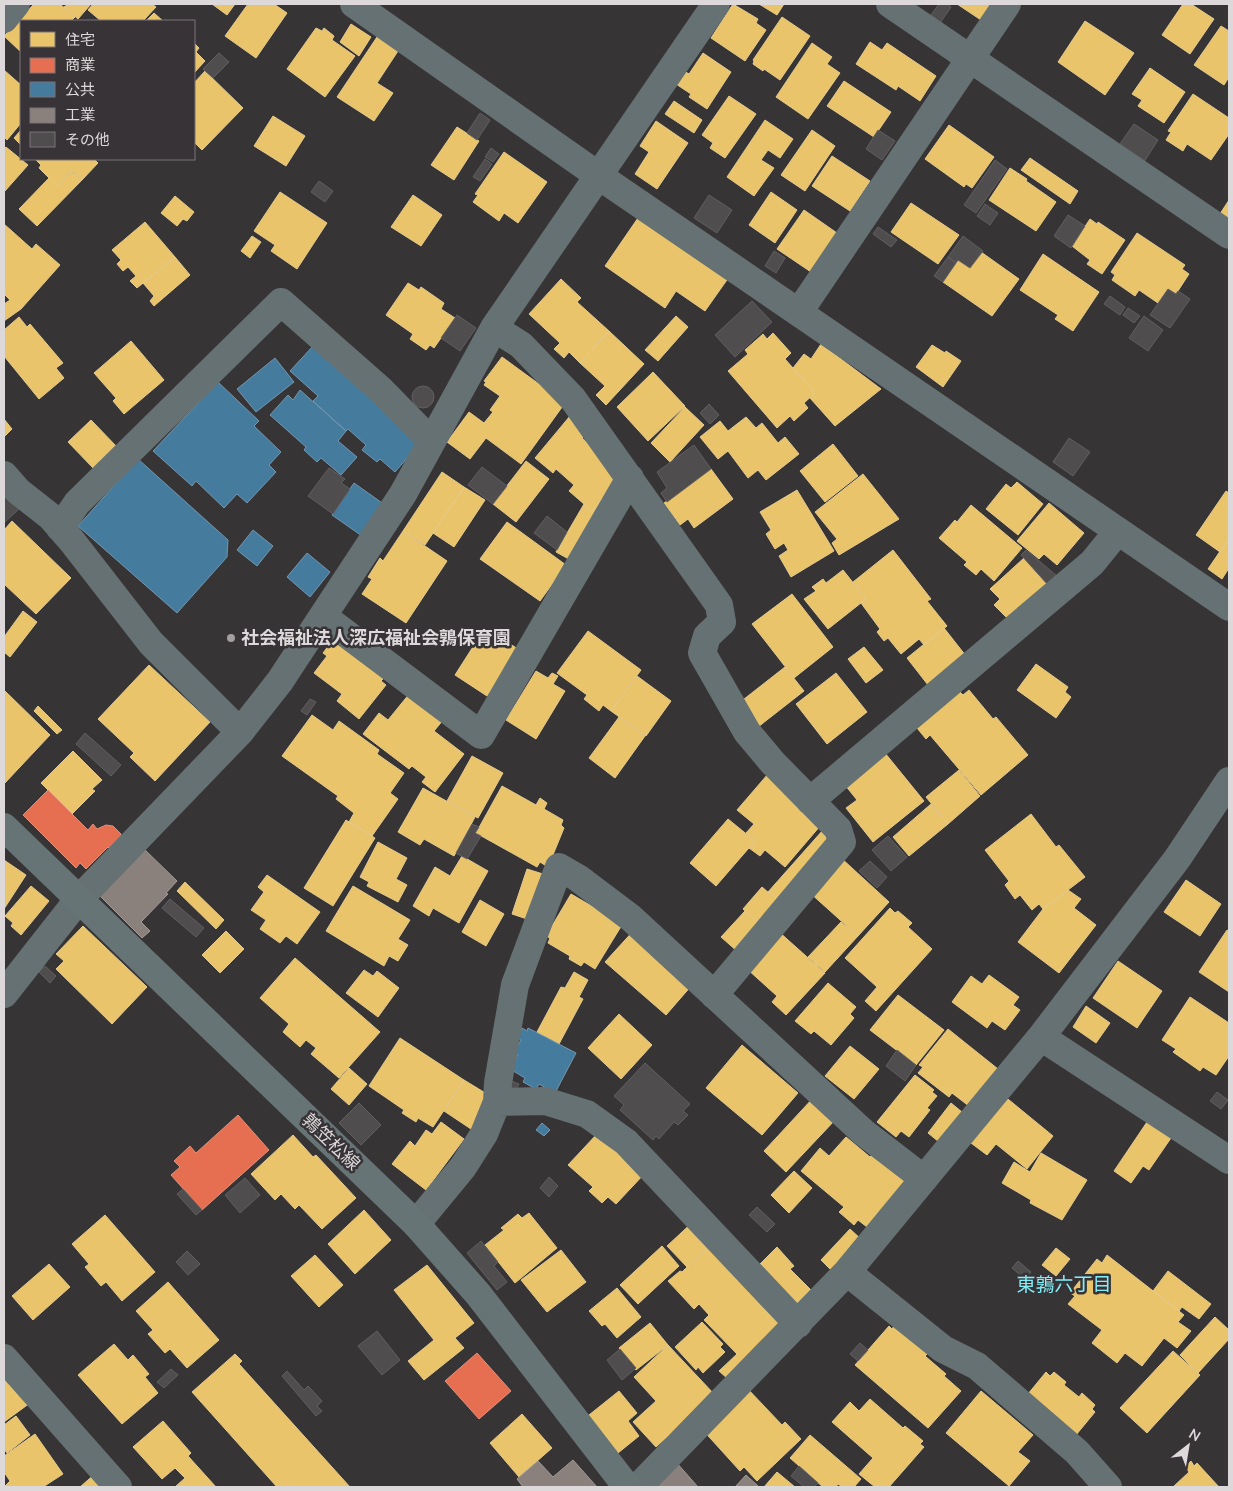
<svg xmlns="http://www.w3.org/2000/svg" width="1233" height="1491" viewBox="0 0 1233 1491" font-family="'Nunito Sans','Noto Sans JP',sans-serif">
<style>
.homes{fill:#e9c46a;stroke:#e5ca8c}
.shops{fill:#e76f51;stroke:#e48f7a}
.public{fill:#457b9d;stroke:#7397b0}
.industry{fill:#8a817c;stroke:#a39b98}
.building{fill:#504d4f;stroke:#625f61}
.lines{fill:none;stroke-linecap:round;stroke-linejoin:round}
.street{stroke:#657172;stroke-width:28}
.secondary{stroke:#667476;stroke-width:28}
.poi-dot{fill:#a39fa1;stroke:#383336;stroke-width:2}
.labels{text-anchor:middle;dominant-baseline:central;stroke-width:5;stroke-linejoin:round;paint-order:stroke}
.poi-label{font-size:18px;font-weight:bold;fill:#ddd9db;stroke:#383336;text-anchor:start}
.street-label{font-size:18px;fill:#ddd9db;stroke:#383336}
.neighbourhood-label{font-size:19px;fill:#82edf5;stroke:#383336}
</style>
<rect width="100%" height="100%" fill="#373436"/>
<path class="homes" d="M34,4H60L75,17L71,21H21V52L4,36Z
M68,4H91L78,19L64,7Z
M93,4H152L156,7L143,21H101L88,10Z
M212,4H235L227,15Z
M248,4H274L287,13L256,58L225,36Z
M733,4L758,19L756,23L766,30L745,61L711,38Z
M759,4H784L777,15Z
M957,4H992L981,20Z
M1183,4H1191L1214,19L1190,54L1162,35Z
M154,13L163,21H146Z
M782,17L810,36L780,80L764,69L763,71L753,64L754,61L753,60Z
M1085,21L1134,53L1105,95L1058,62Z
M351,24L371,37L359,56L340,42Z
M1221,26L1229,31V77L1224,85L1194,65Z
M316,28L322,31L324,28L334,36L332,40L355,56L325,97L287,69Z
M377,37L398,51L377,83L393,93L374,121L337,97Z
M870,42L882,50L887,43L936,76L920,101L898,86L896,90L856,64Z
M194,43L199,48L196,52L205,61L194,73Z
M812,43L832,57L827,64L840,73L808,119L776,97Z
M703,53L731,72L707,109L689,97L691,94L676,84L684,71L689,74Z
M1150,68L1185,92L1164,123L1138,106L1142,100L1132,94Z
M4,70L21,85V123L7,140L4,137Z
M205,71L243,108L202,150L194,142V83Z
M844,81L891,112L874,137L827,106Z
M1193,94L1229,118V134L1211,160L1187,144L1183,151L1166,140L1171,132L1168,131Z
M729,96L756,114L725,158L710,148L713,143L702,135Z
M674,101L702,120L694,133L665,114Z
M273,116L305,136L286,166L254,146Z
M765,120L793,139L780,158L768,150L761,160L774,168L754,196L727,177Z
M656,121L688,143L657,189L635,174L649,152L640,146Z
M949,125L994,157L972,188L966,184L964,187L925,159Z
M457,127L479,141L454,180L431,165Z
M21,130V145L14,138Z
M812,130L835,146L805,191L781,175Z
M6,147L28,165L5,191L4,190V150Z
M504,152L547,182L518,223L504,213L499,221L473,202L478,195L475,194Z
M832,156L870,181L850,211L812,186Z
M1030,158L1078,191L1070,204L1021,170Z
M35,159H94L98,163L82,180L71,170L57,186L39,168L41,165Z
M1010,168L1027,179L1026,181L1056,202L1036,231L989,200Z
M71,171L82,180L37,226L19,209L49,178L57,186Z
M280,192L327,223L297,269L271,251L275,245L254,231Z
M771,192L797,210L775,243L749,225Z
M413,195L442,215L421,246L391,227Z
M175,196L194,212L187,221L183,219L177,226L161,213Z
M1229,200V225L1218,217Z
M911,203L959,235L938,264L891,232Z
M804,210L837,233L811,272L777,249Z
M640,215L729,277L705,311L676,291L665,308L605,266Z
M1090,219L1097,224L1098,222L1125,240L1102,274L1087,264L1090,260L1072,246Z
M145,222L175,257L137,288L130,281L136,276L128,267L123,271L117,264L121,260L112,250Z
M4,224L32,249L36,244L60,265L21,309L4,321V304L10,300L4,294Z
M1137,233L1185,265L1182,269L1189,274L1176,294L1168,289L1158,303L1139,290L1135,296L1112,280L1115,275L1111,272Z
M252,236L261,242L250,258L241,251Z
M981,252L1019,279L992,316L943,282L958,260L970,268Z
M1043,254L1099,292L1073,331L1055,319L1058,315L1020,290Z
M175,257L190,275L154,306L150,301L154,296L143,283Z
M561,279L581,298L577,302L609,331L580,363L569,352L564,358L554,349L560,343L529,314Z
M408,283L419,290L421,287L444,303L441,309L455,318L434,348L430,345L426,350L410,339L413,334L386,315Z
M676,316L688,327L658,361L645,350Z
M19,317L27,327L30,324L63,363L56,368L64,378L39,399L4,356V330Z
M609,331L644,364L606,405L596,395L605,386L580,363Z
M773,333L791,353L785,359L815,393L804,403L808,408L794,421L790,416L777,428L728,371L748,354L745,350L763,334L767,339Z
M131,341L164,380L124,414L113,401L116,398L94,373Z
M821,344L881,389L835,426L810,398L815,393L793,368L804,354L811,359Z
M932,345L945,353L946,351L961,361L943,387L916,367Z
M502,357L565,403L521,464L486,438L470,459L447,442L469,412L484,423L493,412L490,410L500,396L484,385L486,382L484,381Z
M653,372L685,406L648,441L617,407Z
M685,407L704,425L670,462L651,443Z
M570,416L588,431L582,438L602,456L621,476L592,511L569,491L574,485L556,469L553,473L535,458Z
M746,417L756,428L762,423L778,443L785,437L799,454L766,480L758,470L748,478L728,451L718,459L700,437L720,421L728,431Z
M4,419L12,429L4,437Z
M91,420L118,448L95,470L68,442Z
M833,444L858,476L825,502L800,471Z
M526,461L549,479L516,522L493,504Z
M711,469L733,499L694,528L688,519L680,525L664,503Z
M442,472L464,487L425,545L403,531Z
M863,474L899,519L839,555L832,543L837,539L815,512Z
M1017,482L1043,504L1018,535L986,509L1006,484L1011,488Z
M464,487L485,500L454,547L433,533Z
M611,488L576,563L556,552L584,504L592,511Z
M797,490L834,551L791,577L779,556L788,550L784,543L775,549L766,534L771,530L760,512Z
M1226,491L1229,493V539L1220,552L1196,535Z
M1049,503L1084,533L1057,565L1044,554L1039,559L1017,541Z
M971,505L1022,548L994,581L981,569L976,575L964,565L967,562L939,538L955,520L957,522Z
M12,521L71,578L36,614L4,584V530Z
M507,522L566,565L540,601L480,559Z
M403,531L447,561L406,623L362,594L372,579L368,577L380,558L383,561Z
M1229,538V568L1222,579L1208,569Z
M893,550L931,599L927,601L947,626L924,645L919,639L901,654L888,638L884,641L877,632L880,629L861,603L866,599L853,582Z
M1024,558L1048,585L1009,620L994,605L1000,599L990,589Z
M843,570L866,599L828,629L804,599L816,591L812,587L823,579L826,583Z
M792,594L833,647L794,678L752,624Z
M23,611L37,622L10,657L4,652V637Z
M485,628L518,649L487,696L455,675Z
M944,628L966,656L928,685L907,658Z
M588,631L641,670L611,711L603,705L599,711L584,699L587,695L557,673Z
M336,636L387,675L381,681L386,685L359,719L337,701L342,694L314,673L327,656L323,653Z
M864,647L883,670L866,683L848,659Z
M1036,664L1068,687L1065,692L1071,697L1056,718L1017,690Z
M149,665L210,722L155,781L130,757L134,753L98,719Z
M785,667L804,691L758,727L739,703Z
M536,671L548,678L552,673L558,676L553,684L565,691L536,739L506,720Z
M836,673L867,712L827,744L796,704Z
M637,676L671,701L646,736L611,711Z
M4,690L50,735L4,784Z
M969,690L993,719L996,717L1028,755L981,795L930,735L926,739L917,728L960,692L963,695Z
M410,693L444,719L434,731L464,754L435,792L422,782L426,777L412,766L409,769L363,734L379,713L388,720Z
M38,706L62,730L57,734L34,711Z
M312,715L333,730L339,721L379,750L377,754L404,773L390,793L398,799L372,836L349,822L354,813L336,799L338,796L282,756Z
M619,717L645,736L615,778L589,758Z
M73,751L102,780L92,789L95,791L72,814L41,783Z
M885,753L924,801L873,842L846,808L857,800L845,785Z
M472,756L503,773L478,818L447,801Z
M959,770L980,796L948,824L926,797Z
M768,774L821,825L785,867L765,850L760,856L749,848L755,841L746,833L754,824L737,810Z
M502,786L536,805L540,798L547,803L544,809L563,820L561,825L564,828L548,867L540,862L537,867L476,833Z
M423,788L475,817L454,856L424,839L420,845L398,832Z
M931,804L948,824L909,856L893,837Z
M1031,814L1056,847L1059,845L1085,877L1043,909L1039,904L1032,910L1020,895L1015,899L1005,885L1009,881L985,850Z
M728,819L755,841L716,886L690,863Z
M346,820L375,838L333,906L304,888Z
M823,830L831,837L781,903L768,892Z
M378,842L407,858L396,879L407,885L398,902L367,886L369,882L360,877Z
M462,856L488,871L459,923L433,908L429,916L413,906L435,867L450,876Z
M840,857L889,902L858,936L809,892Z
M4,860L26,875L4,909Z
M527,869L543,874L527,919L512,914Z
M267,875L320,912L297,944L286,936L280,943L260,929L266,920L251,910L264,892L258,887Z
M1186,880L1221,904L1200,936L1164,912Z
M185,882L224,920L216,929L177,891Z
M31,886L49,901L21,935L11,926L13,923L5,916Z
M353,886L410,920L398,939L408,945L398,961L389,956L384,966L326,931Z
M762,887L783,905L763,927L743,909Z
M1068,890L1081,899L1074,908L1096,925L1059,973L1018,942L1043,909Z
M571,894L595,908L598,903L625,920L595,969L584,962L581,966L569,959L570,956L548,943L550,938L546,936Z
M480,900L504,914L486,946L462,932Z
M890,908L895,913L898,911L912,923L908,927L932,949L876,1011L865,1001L877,987L845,958Z
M745,911L761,925L738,952L721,937Z
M841,922L858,936L825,972L808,957Z
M83,926L147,987L112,1024L56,969L64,961L56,954Z
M636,928L692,985L666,1015L605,962Z
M1227,930L1229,931V992L1199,972Z
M226,931L244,949L220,973L202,955Z
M778,931L825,973L786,1015L772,1002L777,996L746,968Z
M295,958L380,1032L339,1078L311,1054L316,1048L306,1040L300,1047L283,1032L289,1024L260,998Z
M1118,961L1162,991L1137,1028L1093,998Z
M364,970L373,976L377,971L399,988L378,1017L346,993Z
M574,972L588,980L579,997L583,999L559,1044L537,1032L561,987L565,988Z
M989,975L1019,997L1013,1005L1020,1010L1005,1030L992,1021L987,1028L952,1002L971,976L982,984Z
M828,983L856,1007L850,1014L854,1018L831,1045L814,1031L811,1034L795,1021Z
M898,995L944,1030L916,1065L870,1030Z
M1190,997L1229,1023V1056L1216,1075L1203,1067L1200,1071L1173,1052L1176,1049L1162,1040Z
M1086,1006L1110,1023L1096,1043L1073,1027Z
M619,1014L652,1045L621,1079L588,1048Z
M948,1029L1003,1073L974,1110L952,1093L949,1097L918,1073L923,1067L919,1065Z
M400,1038L464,1080L433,1127L418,1118L416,1122L402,1113L404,1110L369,1086Z
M742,1045L798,1093L762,1135L706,1088Z
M850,1046L879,1069L854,1099L825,1076Z
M349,1068L367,1084L349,1105L331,1089Z
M915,1075L934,1090L932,1092L937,1096L927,1108L930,1110L909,1137L901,1131L896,1137L877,1122Z
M464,1080L487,1094L474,1131L444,1111Z
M1003,1095L1053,1136L1027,1169L996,1144L987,1155L967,1140Z
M814,1097L836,1119L786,1172L764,1151Z
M951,1103L968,1117L944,1146L928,1133Z
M441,1122L464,1139L426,1190L392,1164L410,1141L415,1146L426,1130L432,1134Z
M1147,1122L1171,1138L1149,1170L1143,1166L1131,1183L1114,1171Z
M597,1134L646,1172L616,1204L608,1197L602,1203L589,1191L593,1187L568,1165Z
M293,1135L313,1157L316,1155L356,1198L322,1229L299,1205L295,1209L281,1194L275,1200L251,1174Z
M846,1137L870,1157L875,1151L912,1186L867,1227L858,1220L854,1225L839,1212L844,1207L801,1171L820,1148L829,1156Z
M1041,1153L1087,1180L1062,1220L1030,1203L1031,1200L1002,1183L1014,1162L1030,1172Z
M794,1171L812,1188L789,1213L771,1195Z
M364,1210L391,1240L355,1274L328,1244Z
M529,1213L557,1248L515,1283L485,1245L504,1230L501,1228L518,1214L522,1218Z
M105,1215L155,1272L122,1301L106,1282L101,1286L85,1267L89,1264L72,1244Z
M695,1220L715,1240L687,1267L667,1246Z
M850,1229L862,1240L833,1272L821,1260Z
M710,1245L786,1323L728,1379L719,1371L737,1354L704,1320L709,1315L699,1304L694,1309L668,1281L680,1271L682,1272Z
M662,1246L679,1266L638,1304L620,1285Z
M777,1247L794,1266L790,1269L812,1291L795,1307L757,1267Z
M1056,1248L1070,1259L1056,1276L1042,1265Z
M561,1250L586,1282L547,1312L521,1280Z
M315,1255L343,1285L319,1307L291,1276Z
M1107,1255L1184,1315L1178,1322L1191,1331L1177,1348L1164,1338L1142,1366L1125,1353L1117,1363L1092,1343L1102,1330L1068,1304L1075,1296L1070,1293L1097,1259L1102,1263Z
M49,1264L70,1287L33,1320L12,1296Z
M427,1265L474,1323L455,1338L464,1348L424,1380L408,1361L434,1340L394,1290Z
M1168,1271L1211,1304L1199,1319L1182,1307L1179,1311L1153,1291Z
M168,1282L219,1340L187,1368L170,1349L165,1353L148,1334L153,1330L136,1311Z
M617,1288L641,1317L617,1338L605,1324L602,1326L589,1311Z
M1215,1317L1229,1330V1339L1198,1373L1180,1355Z
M702,1322L723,1344L720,1347L725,1352L703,1373L698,1367L696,1370L675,1347Z
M650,1323L668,1345L636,1370L619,1348Z
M889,1326L892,1329L894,1326L927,1354L925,1356L946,1374L944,1376L961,1391L928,1428L855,1365Z
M114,1344L128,1360L133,1355L149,1374L145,1377L158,1393L122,1424L78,1375Z
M668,1345L714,1394L656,1447L633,1422L656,1401L634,1377Z
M1173,1351L1200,1375L1147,1433L1120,1408Z
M235,1354L242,1361L239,1364L350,1487H277L192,1392Z
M1046,1372L1050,1376L1054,1372L1066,1382L1064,1385L1079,1397L1082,1393L1095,1405L1092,1409L1095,1412L1076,1435L1028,1394Z
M4,1378L8,1384L12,1382L30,1403L4,1422Z
M745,1386L782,1425L785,1422L801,1439L757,1481L744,1467L740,1471L701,1428Z
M619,1391L637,1413L628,1421L639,1436L618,1453L589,1415Z
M981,1391L1033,1435L1018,1452L1030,1461L1009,1486L946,1433Z
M870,1399L903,1428L905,1426L923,1441L920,1444L924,1447L889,1487H875L859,1474L873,1458L832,1422L850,1402L859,1411Z
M522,1414L552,1448L519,1477L490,1443Z
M16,1416L30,1435L7,1453L4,1449V1425Z
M163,1421L191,1453L188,1456L216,1487H175L185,1478L175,1468L162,1479L133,1447Z
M35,1434L63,1474L43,1487H4L10,1481L4,1472V1456Z
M810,1435L861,1479L854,1487H842L838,1484L836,1487H823L790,1458Z
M1191,1461L1194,1466L1197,1463L1219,1487H1173L1189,1472L1185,1467Z
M777,1472L795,1487H764Z
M96,1473L109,1487H80Z"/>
<path class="shops" d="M48,790L88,830L93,824L97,829L106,825L113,826L121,834L120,839L110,849L108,847L86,869L80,863L76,868L23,815Z
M238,1115L269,1150L202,1210L171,1175L180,1167L174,1161L190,1146L196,1153Z
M477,1353L511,1391L479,1419L445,1381Z"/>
<path class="public" d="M314,345L422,441L395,472L380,459L377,462L362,450L366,445L348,429L346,431L313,401L318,396L290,371Z
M275,358L294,382L256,412L237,389Z
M218,382L259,421L254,426L281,452L269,465L276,472L247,503L237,494L224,508L196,481L192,486L153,451Z
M300,390L346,431L338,441L357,457L341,475L321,458L317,462L304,450L306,447L270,415L288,395L293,400Z
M138,459L228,540L227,557L177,613L78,526Z
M354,483L385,505L362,536L332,515Z
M253,530L273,546L257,566L237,550Z
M307,553L330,572L310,597L287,577Z
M522,1028L527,1031L528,1028L576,1053L555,1093L539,1084L536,1089L523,1082L525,1078L510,1069L518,1055L514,1053L521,1040L517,1038Z
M542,1123L550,1130L544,1136L536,1130Z"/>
<path class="industry" d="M142,847L177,881L166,893L168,894L141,922L150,931L142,938L97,893Z
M573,1460L597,1487H523L517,1479L538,1461L553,1477Z
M676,1462L698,1487H655Z
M746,1475L758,1486L757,1487H735Z"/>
<path class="building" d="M939,4H947L951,7L938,26L928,19Z
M219,53L229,62L213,78L203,69Z
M480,113L490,120L477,140L467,133Z
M1134,124L1158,140L1142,165L1117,148Z
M878,130L895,141L882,160L866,149Z
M491,148L499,154L493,162L485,157Z
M485,159L492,164L480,181L473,177Z
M995,160L1007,169L976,213L964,205Z
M319,181L333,191L325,202L311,192Z
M709,195L732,210L717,233L694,218Z
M985,204L998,213L990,225L977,216Z
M1068,215L1085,226L1071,248L1054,236Z
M878,227L897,240L891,247L873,234Z
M963,236L983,251L970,268L958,260L956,263L948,257Z
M774,251L785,258L776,273L765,266Z
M948,257L956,263L943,282L934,276Z
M1168,289L1176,294L1178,291L1190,299L1170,328L1150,315Z
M1110,296L1125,307L1120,315L1104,304Z
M752,301L772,322L735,357L715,335Z
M1128,308L1140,316L1134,323L1123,315Z
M457,315L476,328L460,351L441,338Z
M1144,316L1163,330L1148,351L1129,338Z
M412 397a11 11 0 1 1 22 0a11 11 0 1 1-22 0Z
M709,404L719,415L710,424L700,413Z
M1069,438L1090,452L1073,476L1053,462Z
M694,445L711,469L667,502L661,493L667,488L657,472Z
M482,467L507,486L493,504L468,485Z
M329,468L345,479L341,483L350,489L333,514L308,496Z
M4,489L21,507L4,523Z
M547,516L567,532L557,550L534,533Z
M1026,550L1057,576L1048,585L1021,555Z
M310,699L316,702L307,715L301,711Z
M85,733L121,765L111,776L76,744Z
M472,824L479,827L475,833L481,836L467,859L456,853Z
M888,836L907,857L891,871L872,850Z
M870,861L887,877L877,888L859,871Z
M170,899L204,928L196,937L162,908Z
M45,966L56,976L50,983L39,972Z
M897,1050L916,1065L905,1081L886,1066Z
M645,1063L690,1104L683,1111L688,1115L678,1125L674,1122L659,1139L656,1136L653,1140L620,1110L624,1105L614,1096Z
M511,1081L519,1084L515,1092L508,1088Z
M1217,1092L1228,1100L1221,1109L1210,1101Z
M359,1103L381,1125L361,1145L339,1123Z
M549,1177L558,1186L549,1197L540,1188Z
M245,1178L260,1195L240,1213L225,1195Z
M183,1189L202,1210L196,1215L177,1194Z
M757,1207L775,1224L767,1232L749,1215Z
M481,1241L498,1262L494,1266L507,1282L497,1290L467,1253Z
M187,1251L200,1264L188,1275L176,1262Z
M1018,1261L1031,1272L1025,1279L1012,1268Z
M377,1331L400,1360L382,1375L358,1346Z
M860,1343L868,1350L858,1361L850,1354Z
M620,1349L636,1368L622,1380L607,1360Z
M171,1369L178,1375L164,1388L157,1382Z
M287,1371L304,1390L308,1386L322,1401L317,1406L322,1411L316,1416L282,1376Z
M799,1466L818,1483L814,1487H804L791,1476Z"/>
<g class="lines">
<path class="street" d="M354,4L599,176L1229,607
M890,4L1229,235
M4,19L16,4
M799,312L1007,4
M494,328L521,345L573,399L719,605L722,622L707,636L702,653L747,732L773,763L838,829L842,842L714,995
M4,475L18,491L51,517L71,540L151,643L240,732
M60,528L77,503L281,302L381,390L431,441
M324,617L481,735L630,478
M810,801L1092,563L1118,531
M4,994L78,900L240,732L280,681L403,494L494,328L716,4
M1041,1037L1229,1160
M497,1102L545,1101L587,1114L626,1142L798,1324
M416,1224L463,1167L484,1134L497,1102L498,1083L515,985L559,867L578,878L631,918L863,1132L924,1179
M847,1272L943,1349L977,1366L1077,1452L1108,1487
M4,1358L118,1487
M641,1487V1484L847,1272L1041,1037L1177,859L1229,781"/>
<path class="secondary" d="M4,827L416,1224L478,1294L627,1487"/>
</g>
<circle class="poi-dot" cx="231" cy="638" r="5"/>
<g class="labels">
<g class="poi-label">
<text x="241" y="638">社会福祉法人深広福祉会鶉保育園</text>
</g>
<g class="street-label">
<text transform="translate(331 1142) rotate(44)">鶉笠松線</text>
</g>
<g class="neighbourhood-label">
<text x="1064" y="1285">東鶉六丁目</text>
</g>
</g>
<rect width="1233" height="1491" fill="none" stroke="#ddd9db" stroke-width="10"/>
<rect x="20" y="20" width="175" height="140" fill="#383336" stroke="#7a7578"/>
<rect x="30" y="32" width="25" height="15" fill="#e9c46a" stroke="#7a7578"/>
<text x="65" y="45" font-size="15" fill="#ddd9db">住宅</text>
<rect x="30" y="58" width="25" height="15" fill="#e76f51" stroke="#7a7578"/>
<text x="65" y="70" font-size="15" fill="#ddd9db">商業</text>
<rect x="30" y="82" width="25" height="15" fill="#457b9d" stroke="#7a7578"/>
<text x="65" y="95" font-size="15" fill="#ddd9db">公共</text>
<rect x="30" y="108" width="25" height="15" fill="#8a817c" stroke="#7a7578"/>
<text x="65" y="120" font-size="15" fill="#ddd9db">工業</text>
<rect x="30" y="132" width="25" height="15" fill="#504d4f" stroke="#7a7578"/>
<text x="65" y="145" font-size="15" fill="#ddd9db">その他</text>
<g transform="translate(1188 1446) rotate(31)" stroke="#383336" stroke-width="4" paint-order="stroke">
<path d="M0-4L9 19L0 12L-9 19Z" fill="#ddd9db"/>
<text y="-8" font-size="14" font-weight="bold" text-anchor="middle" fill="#ddd9db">N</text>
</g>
</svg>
